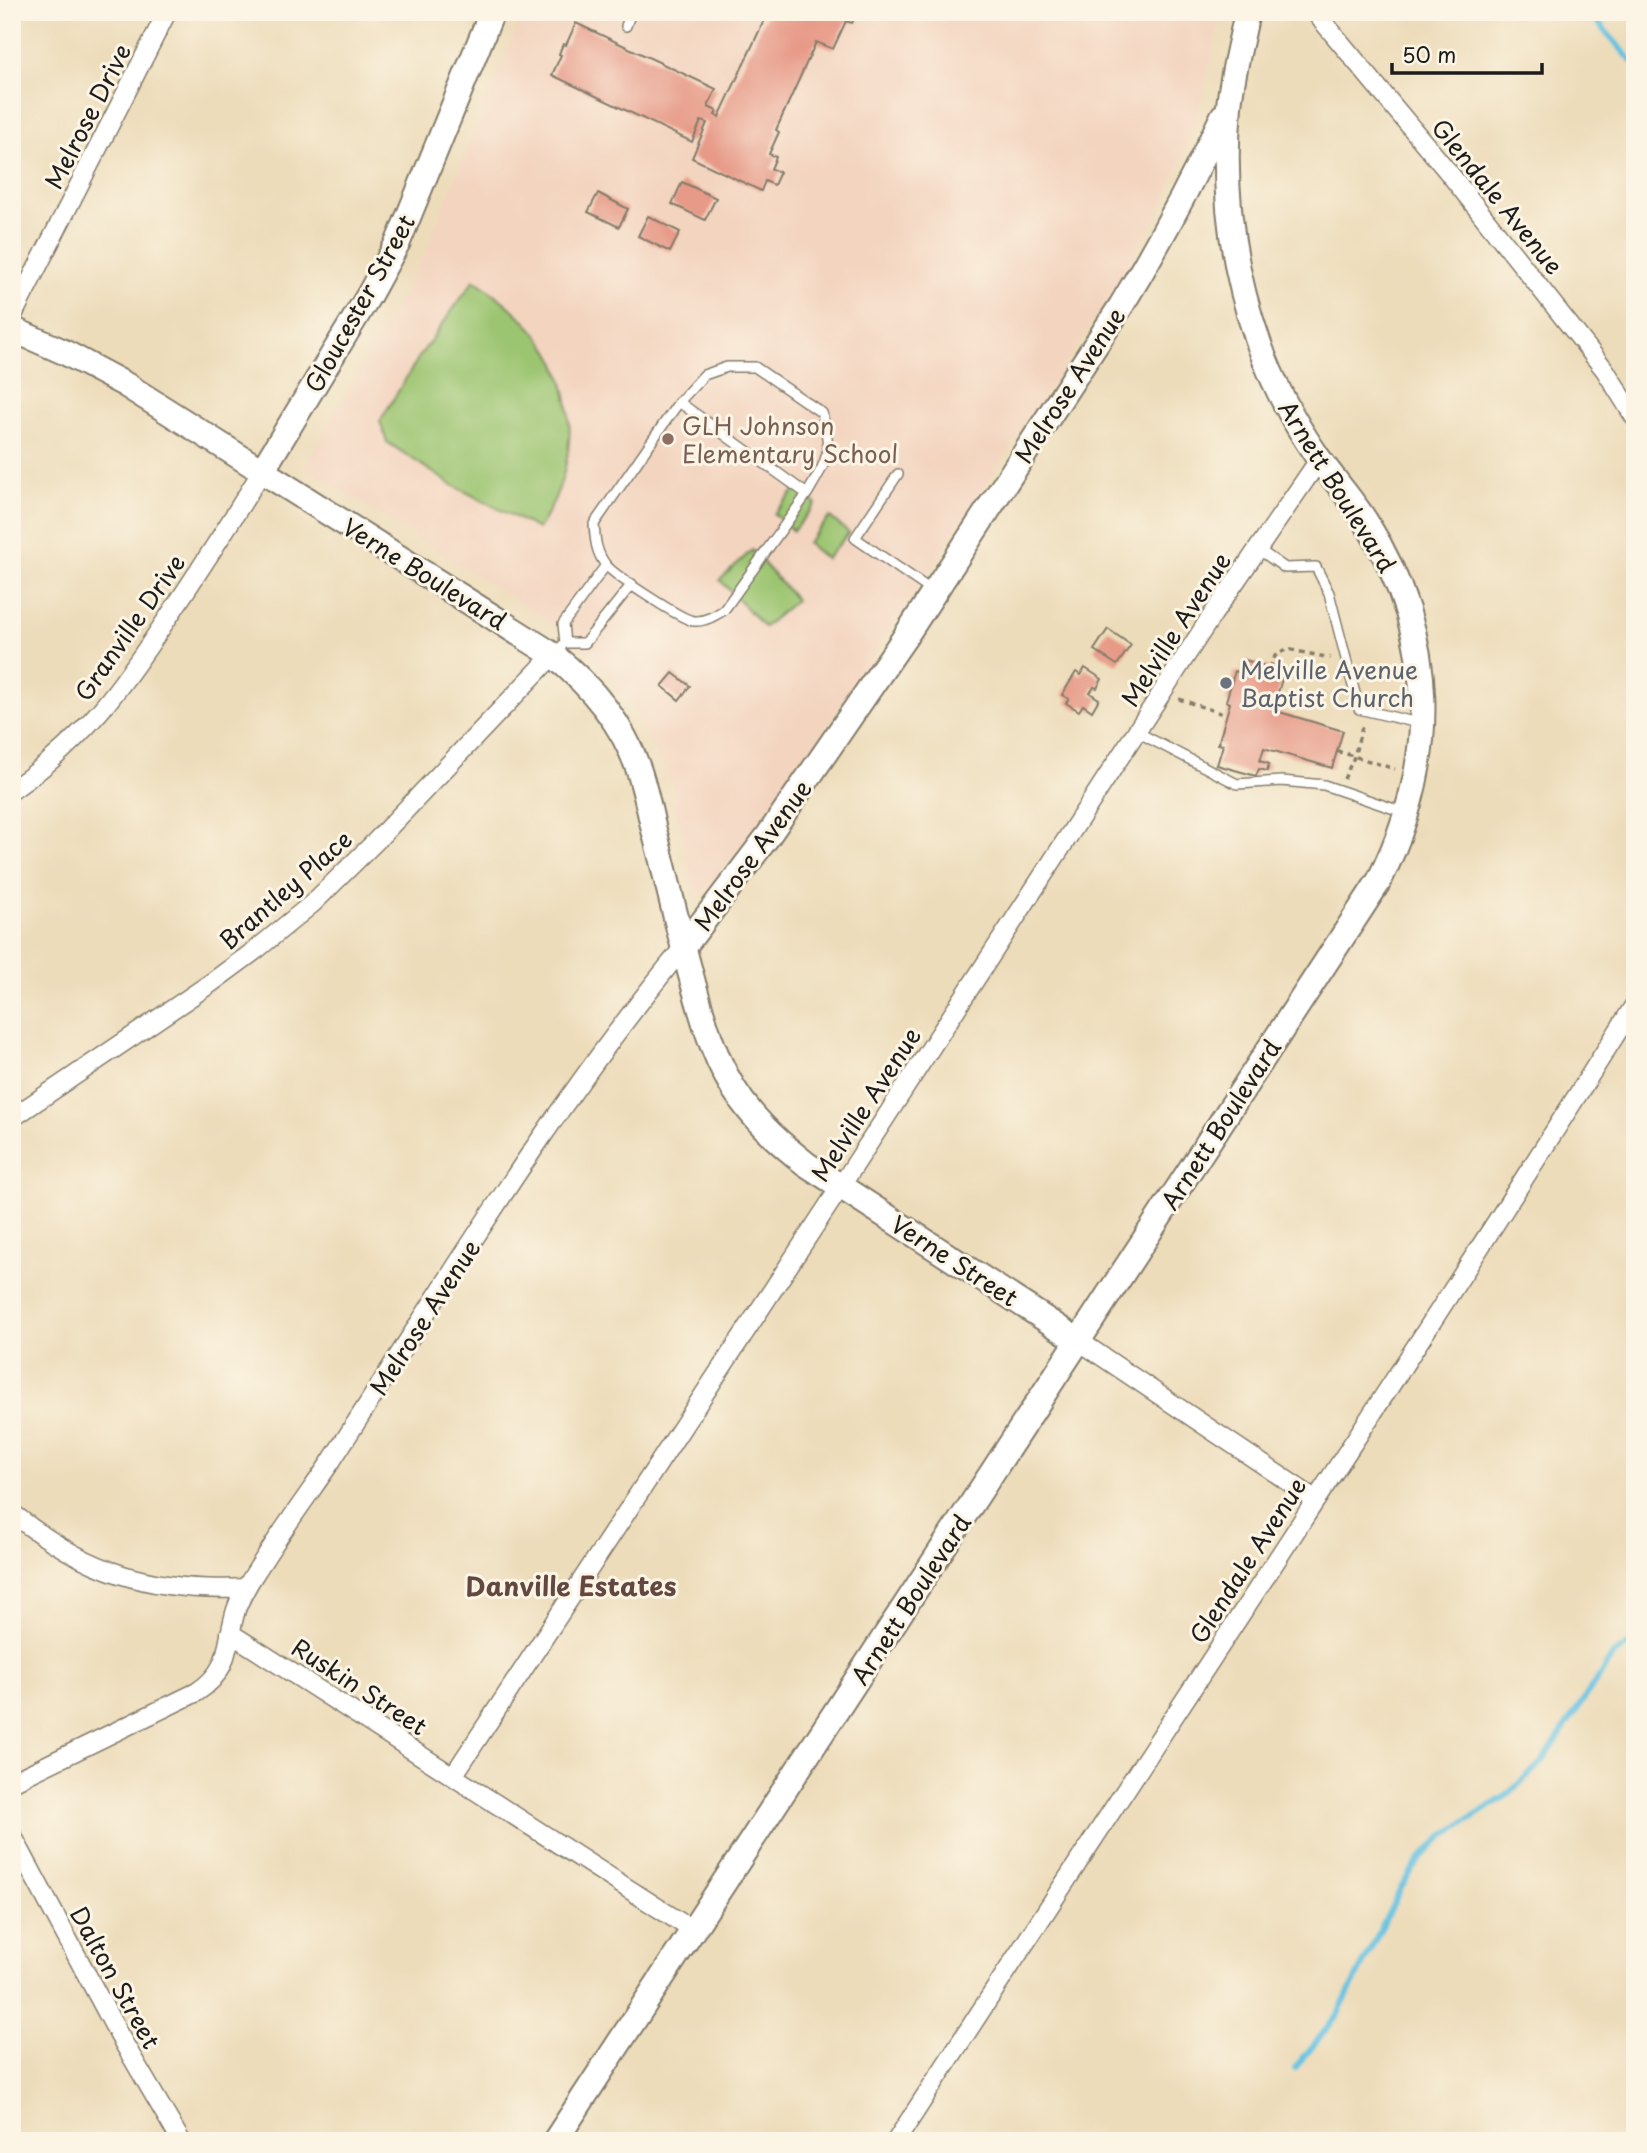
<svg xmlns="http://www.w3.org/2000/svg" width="1647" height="2153" viewBox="0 0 1647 2153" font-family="'Playpen Sans',sans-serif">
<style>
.built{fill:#f3d4bf}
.green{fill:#9cc571;stroke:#5c7046;stroke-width:2}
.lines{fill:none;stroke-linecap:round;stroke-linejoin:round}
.stream{stroke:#63c1e1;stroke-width:6}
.building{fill:#e79a87}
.lane-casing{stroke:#847c6b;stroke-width:12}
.street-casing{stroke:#847c6b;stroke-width:21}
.secondary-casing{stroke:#847c6b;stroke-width:28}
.path{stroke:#847c6b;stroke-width:3.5;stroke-dasharray:5 5;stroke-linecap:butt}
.lane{stroke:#fff;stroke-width:9}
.street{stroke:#fff;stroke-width:18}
.secondary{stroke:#fff;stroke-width:24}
.education-dot{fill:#8d6e63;stroke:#fcf5e5;stroke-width:2.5}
.worship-dot{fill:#6b7280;stroke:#fcf5e5;stroke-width:2.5}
.labels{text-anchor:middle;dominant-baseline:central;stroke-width:6;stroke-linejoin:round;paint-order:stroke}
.street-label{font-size:24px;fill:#1c1c1c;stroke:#fcf5e5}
.education-label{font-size:24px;fill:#785e54;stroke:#fcf5e5;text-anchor:start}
.worship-label{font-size:24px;fill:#5b616d;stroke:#fcf5e5;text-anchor:start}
.neighbourhood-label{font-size:26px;font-weight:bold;fill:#634841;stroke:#fcf5e5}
</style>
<rect width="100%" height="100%" fill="#fcf5e5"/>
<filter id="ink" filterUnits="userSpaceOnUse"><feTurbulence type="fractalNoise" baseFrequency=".0143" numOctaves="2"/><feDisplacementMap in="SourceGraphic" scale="14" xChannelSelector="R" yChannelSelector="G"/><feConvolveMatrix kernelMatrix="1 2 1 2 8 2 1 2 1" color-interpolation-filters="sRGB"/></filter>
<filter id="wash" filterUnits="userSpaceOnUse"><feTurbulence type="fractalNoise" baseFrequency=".00686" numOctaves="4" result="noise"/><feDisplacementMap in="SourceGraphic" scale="28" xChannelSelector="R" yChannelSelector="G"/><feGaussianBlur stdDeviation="1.57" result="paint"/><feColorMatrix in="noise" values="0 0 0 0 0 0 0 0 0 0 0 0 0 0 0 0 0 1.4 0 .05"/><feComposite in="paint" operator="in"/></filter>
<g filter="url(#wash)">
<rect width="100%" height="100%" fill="#eddcba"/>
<path class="built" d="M523,12H1221L1197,122L1163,204L1120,281L799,768L756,826L702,893L693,888L672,787L635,712L603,668L563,630L304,467L421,261Z"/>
<path class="green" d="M474,280C504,299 542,332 556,364C580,419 571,480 538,529L452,485L387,442L380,421L419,357Z
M797,488L816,504L793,531L774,514Z
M830,517L849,533L826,559L807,543Z
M752,550L796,600L764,627L720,580Z"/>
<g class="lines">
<path class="stream" d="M1589,12L1635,65
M1295,2068L1337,2016L1401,1888L1419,1860L1443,1836L1506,1796L1543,1761L1613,1655L1635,1640"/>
</g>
<g id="blocks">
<path class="building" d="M768,12H858L852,23L846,21L833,49L816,42L776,130L779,132L769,154L776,157L771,169L780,172L774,185L765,181L761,191L692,158L707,123L701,121L692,142L552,75L561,55L559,54L563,44L566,45L576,23L716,89L708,107L717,111L715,115L719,117Z
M682,182L716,198L705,220L672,204Z
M598,193L628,209L619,227L588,212Z
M648,216L680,232L670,252L638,236Z
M1108,629L1131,645L1117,665L1094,650Z
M1245,660L1284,672L1273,710L1343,731L1332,768L1264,748L1260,761L1269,764L1267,771L1259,769L1256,776L1217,765L1223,745L1218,744L1230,703L1226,701L1235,671L1241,673Z
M1085,668L1102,679L1097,688L1094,687L1090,693L1099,699L1092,711L1083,705L1079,711L1066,703L1069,699L1062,695L1076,672L1081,675Z
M673,673L690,686L679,700L662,686Z"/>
</g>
</g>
<g filter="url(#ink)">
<use href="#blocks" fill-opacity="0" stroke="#847c6b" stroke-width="2"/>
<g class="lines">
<g class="lane-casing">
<path id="lane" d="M626,26L631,12
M679,402L807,494L724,610C716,615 705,622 694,621C682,620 615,576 606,565C596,553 595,539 594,524Z
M679,402L704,375L727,367H755L822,413C833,454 828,458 807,494
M898,474L855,538L932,591
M1258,549L1285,568L1316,567L1329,593L1359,709L1418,723
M565,643L563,624L606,565
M554,653L565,643H585L632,584
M1137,732L1237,784L1282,781L1324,785L1403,812"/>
</g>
<g class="street-casing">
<path id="street" d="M1315,12L1449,173L1605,370L1635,418
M12,317L167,12
M12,790C85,740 121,688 169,616C201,568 232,520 262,471
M12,1118L211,983L257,949L313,903L375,842L553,655
M1079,1341L1316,1500
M12,1513C86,1572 151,1593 246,1588
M230,1633L694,1931
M453,1776L841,1186L1209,620L1319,460
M12,1782L197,1692C232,1669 225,1645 236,1610C243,1589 258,1569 270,1550C289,1521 310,1492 330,1463C350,1432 370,1401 390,1369C482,1225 574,1080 683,948
M12,1835L119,2035L181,2141
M896,2141C1142,1762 1394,1387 1635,1004"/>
</g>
<g class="secondary-casing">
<path id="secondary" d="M12,329L64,352L126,385L553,655C590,685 622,723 638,768C645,788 649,809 654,830C667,879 678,929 692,979C704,1022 715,1064 742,1101C760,1126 782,1145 806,1164L1079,1341
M262,471L369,295L398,242L492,12
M683,948L768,836L905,637L1121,306C1159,244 1192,181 1223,116
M555,2141L1379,881C1439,760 1439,639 1366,522C1352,500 1334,480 1319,459C1294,423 1272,382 1258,341C1231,265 1222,187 1229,106C1232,75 1241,43 1247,12"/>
</g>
<path class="path" d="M1270,668L1275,656L1287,649L1330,658
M1179,699L1226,715
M1337,751L1395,769
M1344,779L1354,757L1363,723"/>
<use href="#lane" class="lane"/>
<use href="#street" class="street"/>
<use href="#secondary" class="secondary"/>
</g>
</g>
<circle class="education-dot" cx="668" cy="439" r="7"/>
<circle class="worship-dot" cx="1226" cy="683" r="7"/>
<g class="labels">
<g class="street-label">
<text transform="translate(87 116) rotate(-63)">Melrose Drive</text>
<text transform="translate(1498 196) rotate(51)">Glendale Avenue</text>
<text transform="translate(359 303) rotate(-61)">Gloucester Street</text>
<text transform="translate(1069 385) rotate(-57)">Melrose Avenue</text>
<text transform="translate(1338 486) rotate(58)">Arnett Boulevard</text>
<text transform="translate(425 573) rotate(32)">Verne Boulevard</text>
<text transform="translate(129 627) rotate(-55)">Granville Drive</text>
<text transform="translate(1175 629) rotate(-57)">Melville Avenue</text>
<text transform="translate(752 855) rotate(-54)">Melrose Avenue</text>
<text transform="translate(285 889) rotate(-41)">Brantley Place</text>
<text transform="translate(865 1104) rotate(-57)">Melville Avenue</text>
<text transform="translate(1220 1124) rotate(-57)">Arnett Boulevard</text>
<text transform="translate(955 1260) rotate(33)">Verne Street</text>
<text transform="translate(424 1317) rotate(-57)">Melrose Avenue</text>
<text transform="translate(1247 1560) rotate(-57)">Glendale Avenue</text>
<text transform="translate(910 1599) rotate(-57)">Arnett Boulevard</text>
<text transform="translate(360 1686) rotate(33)">Ruskin Street</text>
<text transform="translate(116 1977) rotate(61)">Dalton Street</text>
</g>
<g class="education-label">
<text x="682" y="425">GLH Johnson<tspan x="682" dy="28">Elementary School</tspan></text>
</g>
<g class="worship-label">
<text x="1240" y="669">Melville Avenue<tspan x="1240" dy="28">Baptist Church</tspan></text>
</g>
<g class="neighbourhood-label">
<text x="571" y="1585">Danville Estates</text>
</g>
</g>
<rect width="1647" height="2153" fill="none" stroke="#fcf5e5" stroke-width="42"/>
<path d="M1392 63v10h150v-10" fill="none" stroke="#1c1c1c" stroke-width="3.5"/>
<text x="1402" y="63" font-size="21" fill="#1c1c1c" stroke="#fcf5e5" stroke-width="5" paint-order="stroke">50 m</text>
</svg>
